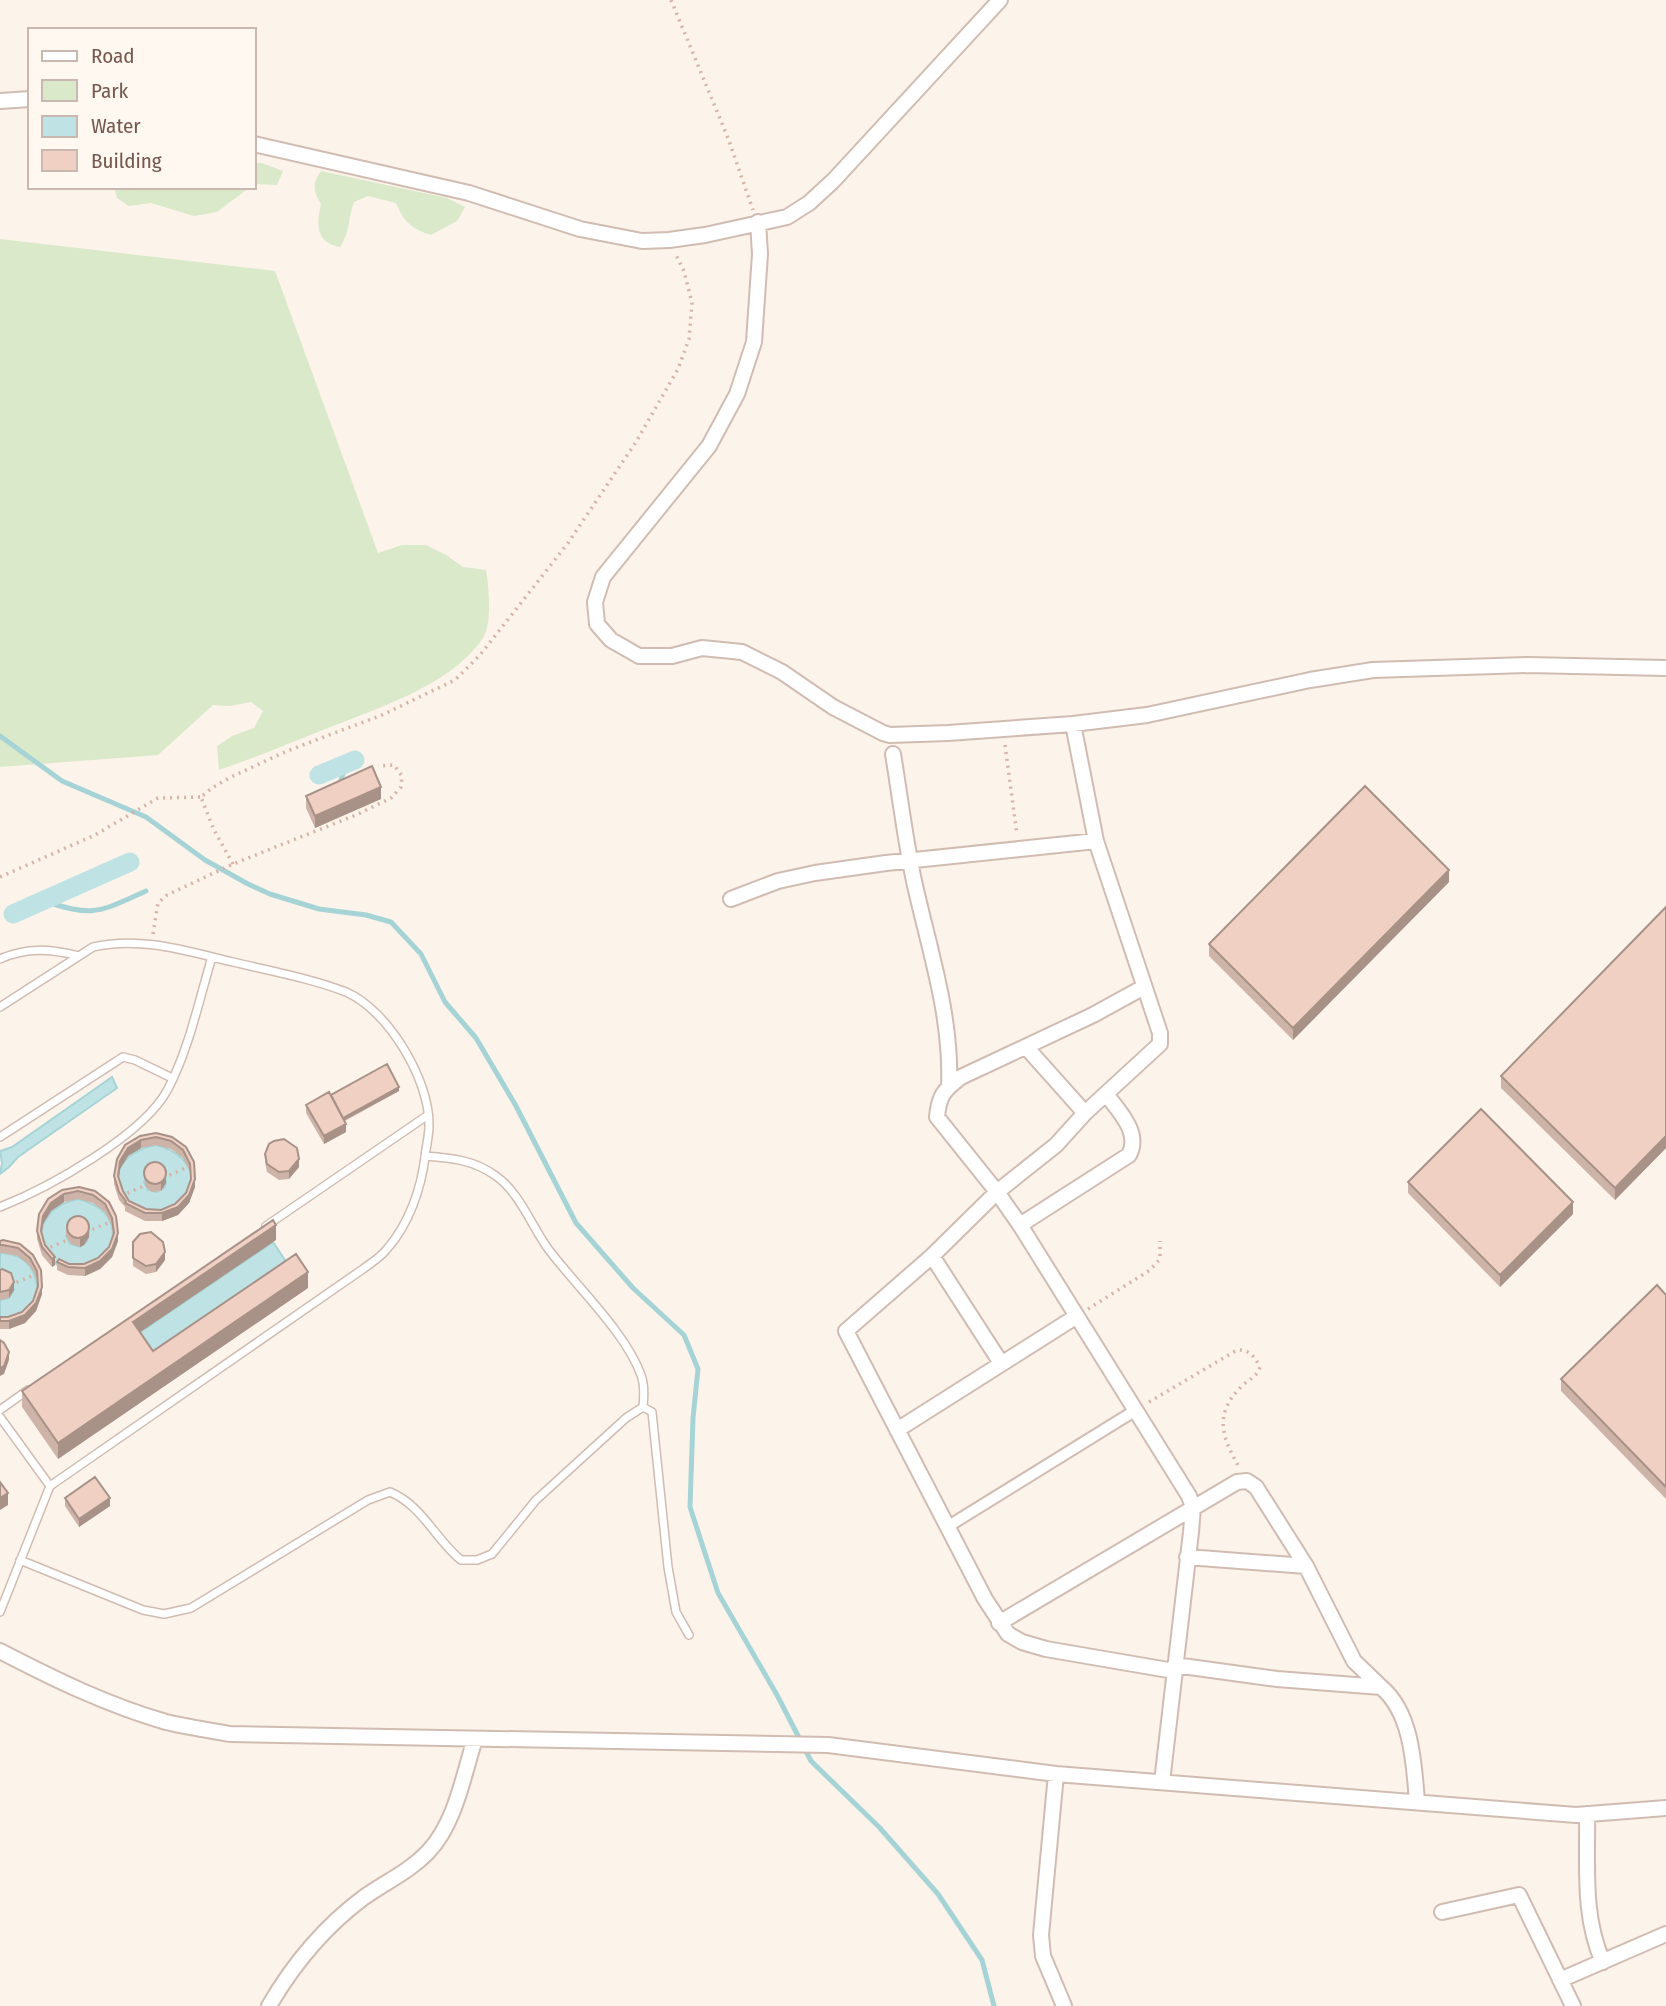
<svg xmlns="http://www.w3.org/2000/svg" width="1666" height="2006" viewBox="0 0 1666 2006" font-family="'Fira Sans Condensed',sans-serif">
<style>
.green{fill:#d9e9c9}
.water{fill:#bfe3e5;stroke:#a6d4d6;stroke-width:2;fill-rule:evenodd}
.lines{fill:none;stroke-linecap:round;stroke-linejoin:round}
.stream{stroke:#a6d4d6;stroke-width:5}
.canal{stroke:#bfe3e5;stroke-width:19}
.service-casing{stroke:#d0bcb2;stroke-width:10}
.pedestrian-casing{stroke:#d0bcb2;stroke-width:14}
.minor-casing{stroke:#d0bcb2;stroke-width:18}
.path{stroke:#d5b3a6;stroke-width:3.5;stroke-dasharray:2 5;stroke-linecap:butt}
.service{stroke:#fff;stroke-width:7}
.pedestrian{stroke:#fff;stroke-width:10}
.minor{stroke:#fff;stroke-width:14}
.wall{fill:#ceb3a8;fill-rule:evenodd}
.shaded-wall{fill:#a89288}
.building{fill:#f0d0c3;stroke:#a89288;stroke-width:2;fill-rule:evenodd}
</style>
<rect width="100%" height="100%" fill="#fcf3ea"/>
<path class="green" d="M254,163H262L283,171L277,185L254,184Z
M321,171L447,198L465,207L457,221L431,235C412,229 404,222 396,203L368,196L354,202C348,218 350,232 340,247C316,243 316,224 321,204C313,191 312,183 321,171Z
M114,187H250L217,212L194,216L151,203L129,206L117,198Z
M0,239L275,271L378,553L402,545H426L446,555L463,567L486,570C489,587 492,624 483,638C451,686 375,709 323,730C288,744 254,758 219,770L217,746L232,736L254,728L263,711L251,702L230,706L213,705L158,755L0,767Z"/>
<path class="water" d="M112,1077L117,1088L18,1157L9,1167L0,1174L2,1163L0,1151L12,1147Z
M156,1145C174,1149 198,1165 190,1188C188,1196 180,1205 175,1212L132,1211C128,1203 121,1194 119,1186C113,1162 137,1148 156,1145ZM147,1173L166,1182L165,1187L157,1192L148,1190L144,1182Z
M78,1199C109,1207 119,1225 109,1255L69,1272C28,1252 34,1208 78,1199ZM89,1232L87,1241L80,1247L70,1244L66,1236Z
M273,1242L293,1272L153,1367L133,1337Z
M0,1253C33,1254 43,1281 33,1309L0,1325V1300L9,1298L14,1290L0,1277Z"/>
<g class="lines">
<path class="stream" d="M0,736L62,781L146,817L205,860L248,884L270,894L319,909L366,915L391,922L421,954L445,1002L476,1038L516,1106L576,1223L633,1288L684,1335L698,1369L693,1418L690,1507L718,1593L777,1695L811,1761L879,1827L938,1894L982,1960L994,2006
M339,785L347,763
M43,901C95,917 97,913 146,891"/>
<path class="canal" d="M319,775L355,760
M13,914L130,862"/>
<g class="service-casing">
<path id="service" d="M0,959C27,947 50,949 79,956
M0,1007L93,947C141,936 186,951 233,962C270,971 310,978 346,992C388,1010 430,1080 429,1126C429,1136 426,1147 425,1157C421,1189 409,1224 387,1249C381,1257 371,1263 363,1269L50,1486
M0,1137L123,1057L135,1060L172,1078
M425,1156C452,1158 474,1160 496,1176C520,1193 532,1227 549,1250C577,1287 626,1333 641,1375C645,1385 644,1397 643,1407
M0,1207C48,1188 144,1135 168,1089C189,1049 199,1000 212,957
M266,1226L428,1115
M0,1410L28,1390
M0,1417L50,1486L0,1612
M20,1560L143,1610L164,1614L191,1608L368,1500L390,1492C422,1505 436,1540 461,1560H477L492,1554L536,1500L626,1418L643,1407L652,1412L668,1567L676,1612L689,1635"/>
</g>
<g class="pedestrian-casing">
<path id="pedestrian" d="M947,1527L1136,1410"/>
</g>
<g class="minor-casing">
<path id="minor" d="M0,101L30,99
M254,144L469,193L580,229L642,241L669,240L705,235L787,217L809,203L833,181L1000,0
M758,222L760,254L754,342L737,394L709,446L603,577L595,602L597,624L611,640L639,656H672L702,648L742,652L782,672L833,707L883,733L890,735L948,733L1073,724L1147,715L1310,680L1373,670L1528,665L1666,668
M1073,724L1096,841L1160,1033V1044L1085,1113L1056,1145L997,1192L932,1256L846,1331L985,1599L1008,1634L1022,1642L1046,1649L1174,1671
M893,754C900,796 905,839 914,881C929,949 952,1016 949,1086
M731,899L778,881L815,873L886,863L1096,841
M1144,987L1093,1015L961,1077C944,1090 939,1095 937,1117L997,1192L1020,1225L1189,1496L1193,1507L1191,1532L1162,1782
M1026,1047L1085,1113
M1020,1225L1129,1155C1141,1133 1119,1111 1106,1094
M932,1256L1001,1363
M897,1430L1077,1316
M1187,1557L1306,1566
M999,1623L1237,1482L1247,1481L1256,1487L1306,1566L1354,1661L1381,1687
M0,1651C54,1679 107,1705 166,1722C186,1727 209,1730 230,1734L828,1745L1056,1774L1576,1815L1666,1808
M1175,1665L1277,1679L1381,1687C1412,1713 1414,1764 1417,1802
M1056,1774L1041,1935L1043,1956L1064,2006
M1587,1814C1588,1864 1582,1916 1603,1962
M1442,1912L1519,1895L1573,2006
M1560,1980L1666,1934
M269,2006C294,1963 323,1928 363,1898C385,1882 409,1872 428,1852C456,1822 463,1776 475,1739"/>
</g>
<path class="path" d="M671,0L728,138L753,210
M1005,745L1017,835
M233,864L214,830L201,797L212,788L229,778L287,751L382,715L455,680L480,655L568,543L636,442L678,369L689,339L692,303L684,271L675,253
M0,877L95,835L158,798L201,797
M153,934L158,903L167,895L233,864L356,815L391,798L401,787L402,776L394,765L378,766
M163,1178L190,1166
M121,1196L146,1185
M86,1232L113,1221
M44,1250L72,1238
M10,1285L37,1274
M1088,1309L1150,1270L1160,1259V1241
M1149,1402L1237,1350C1250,1350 1254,1356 1260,1367C1257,1377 1249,1379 1242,1386C1213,1414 1222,1437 1239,1467"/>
<use href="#service" class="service"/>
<use href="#pedestrian" class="pedestrian"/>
<use href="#minor" class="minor"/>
</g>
<path class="wall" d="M306,796L381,799L315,828L306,808Z
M1449,882L1293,1040L1209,956V944Z
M1666,907V1148L1615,1200L1501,1088V1076Z
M399,1091L345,1121L346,1132L324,1144L306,1113V1105L331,1095Z
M156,1133L186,1147L195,1187L189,1203L178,1215L162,1221H145L125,1211V1207L119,1200L114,1184V1176L125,1145ZM156,1145L171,1149L183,1158L190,1172V1180L186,1193L175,1204L161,1210L146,1209L129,1201L123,1191L119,1179L120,1169L128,1156L141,1148Z
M265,1154L299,1167L289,1179L279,1180L267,1172L265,1162Z
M144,1169L166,1183L161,1191L152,1192L145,1186Z
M1408,1182L1573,1214L1500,1287L1408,1193Z
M79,1187L109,1202L118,1241L112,1257L100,1269L85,1276L68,1275L57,1270V1262L84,1264L98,1258L109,1247L113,1235L112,1226L105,1212L93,1203L78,1199L64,1202L51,1211L43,1224L42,1233L45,1245L55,1257V1265L52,1267L42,1255L37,1239V1231L48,1199Z
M66,1228L89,1237L84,1245L80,1247L71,1244L66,1236Z
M276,1240L140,1332L153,1351L308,1288L58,1459L22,1407V1391Z
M0,1241L33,1255L42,1294L36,1311L25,1323L9,1329H0V1317H8L22,1312L33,1301L38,1288L37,1279L30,1266L18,1256L3,1253H0Z
M133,1242L165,1260L156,1272L146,1274L133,1266Z
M0,1270L14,1290L9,1298L0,1300Z
M1666,1295V1499L1561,1391V1379Z
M65,1498L110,1506L79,1527L65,1506Z"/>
<path class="shaded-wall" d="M381,787V799L315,828V816Z
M1449,870V882L1293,1040V1028Z
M399,1087V1091L341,1122V1118Z
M346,1124V1132L324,1144V1136Z
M1666,1136V1148L1615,1200V1188Z
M141,1140V1148L128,1156L120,1169L118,1184L120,1161L128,1148Z
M299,1159V1167L289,1179V1171Z
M166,1175V1183L161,1191V1183Z
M195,1179V1187L189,1203L178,1215L162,1221V1213L178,1207Z
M64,1194V1202L51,1211L43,1224L41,1239L43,1216L51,1203Z
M1573,1202V1214L1500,1287V1275Z
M276,1225V1240L133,1337V1322Z
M89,1229V1237L84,1245L80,1247V1239Z
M118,1233V1241L112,1257L100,1269L85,1276V1268L112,1249Z
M165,1252V1260L156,1272V1264Z
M55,1257V1265L52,1267V1259Z
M308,1272V1288L58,1459V1443Z
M14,1282V1290L9,1298V1290Z
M42,1287V1294L36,1311L25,1323L9,1329V1321L25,1315Z
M9,1352V1360L4,1374L0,1376V1368Z
M8,1493V1505L0,1510V1498Z
M110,1498V1506L79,1527V1519Z"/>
<path class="building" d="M372,766L381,787L315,816L306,796Z
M1365,786L1449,870L1293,1028L1209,944Z
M1666,907V1136L1615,1188L1501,1076Z
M387,1064L399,1087L343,1118L331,1095Z
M329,1092L346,1124L324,1136L306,1105Z
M1481,1109L1573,1202L1500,1275L1408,1182Z
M156,1133L172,1137L186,1147L194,1162L195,1179L189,1195L178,1207L162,1213H145L125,1203L126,1201L119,1192L114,1176L117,1159L125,1145L140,1136ZM156,1137L171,1141L183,1150L190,1164L191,1179L186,1193L175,1204L161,1210L146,1209L129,1201L123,1191L118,1176L120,1161L128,1148L141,1140Z
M284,1139L297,1148L299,1159L289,1171L279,1172L267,1164L265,1154L269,1144L274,1141Z
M144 1173a11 11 0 1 1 22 0a11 11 0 1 1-22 0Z
M79,1187L95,1191L109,1202L116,1216L118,1233L112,1249L100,1261L85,1268L68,1267L57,1262L59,1259L69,1264H84L98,1258L109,1247L114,1233L112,1218L105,1204L93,1195L78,1191L64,1194L51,1203L43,1216L41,1231L45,1245L55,1257L52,1259L42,1247L37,1231L39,1214L48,1199L62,1190Z
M67 1227a11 11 0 1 1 22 0a11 11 0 1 1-22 0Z
M273,1220L276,1225L133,1322L153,1351L296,1254L308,1272L58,1443L22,1391Z
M151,1232L163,1242L165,1252L156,1264L146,1266L133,1258V1242L140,1234Z
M3,1240L20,1244L33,1255L41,1270L42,1287L36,1303L25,1315L9,1321H0V1317H8L22,1312L33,1301L38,1286L37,1271L30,1258L18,1248L3,1245H0V1241Z
M2,1269L11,1273L14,1282L9,1290L0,1292V1270Z
M1657,1285L1666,1295V1487L1561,1379Z
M0,1340L4,1343L9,1352L4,1366L0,1368Z
M95,1477L110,1498L79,1519L65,1498Z
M0,1482L8,1493L0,1498Z"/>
<rect x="28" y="28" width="228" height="161" fill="#fef8f1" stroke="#c8b8b0" stroke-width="2"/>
<rect x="42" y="51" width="35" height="10" fill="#ffffff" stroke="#c8b8b0" stroke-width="2"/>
<text x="91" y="63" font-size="21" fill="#76584e">Road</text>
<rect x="42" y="80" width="35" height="21" fill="#d9e9c9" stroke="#c8b8b0" stroke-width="2"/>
<text x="91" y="98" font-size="21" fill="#76584e">Park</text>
<rect x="42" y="116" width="35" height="21" fill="#bfe3e5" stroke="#c8b8b0" stroke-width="2"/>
<text x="91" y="133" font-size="21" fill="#76584e">Water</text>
<rect x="42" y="150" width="35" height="21" fill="#f0d0c3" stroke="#c8b8b0" stroke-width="2"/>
<text x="91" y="168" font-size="21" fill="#76584e">Building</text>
</svg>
